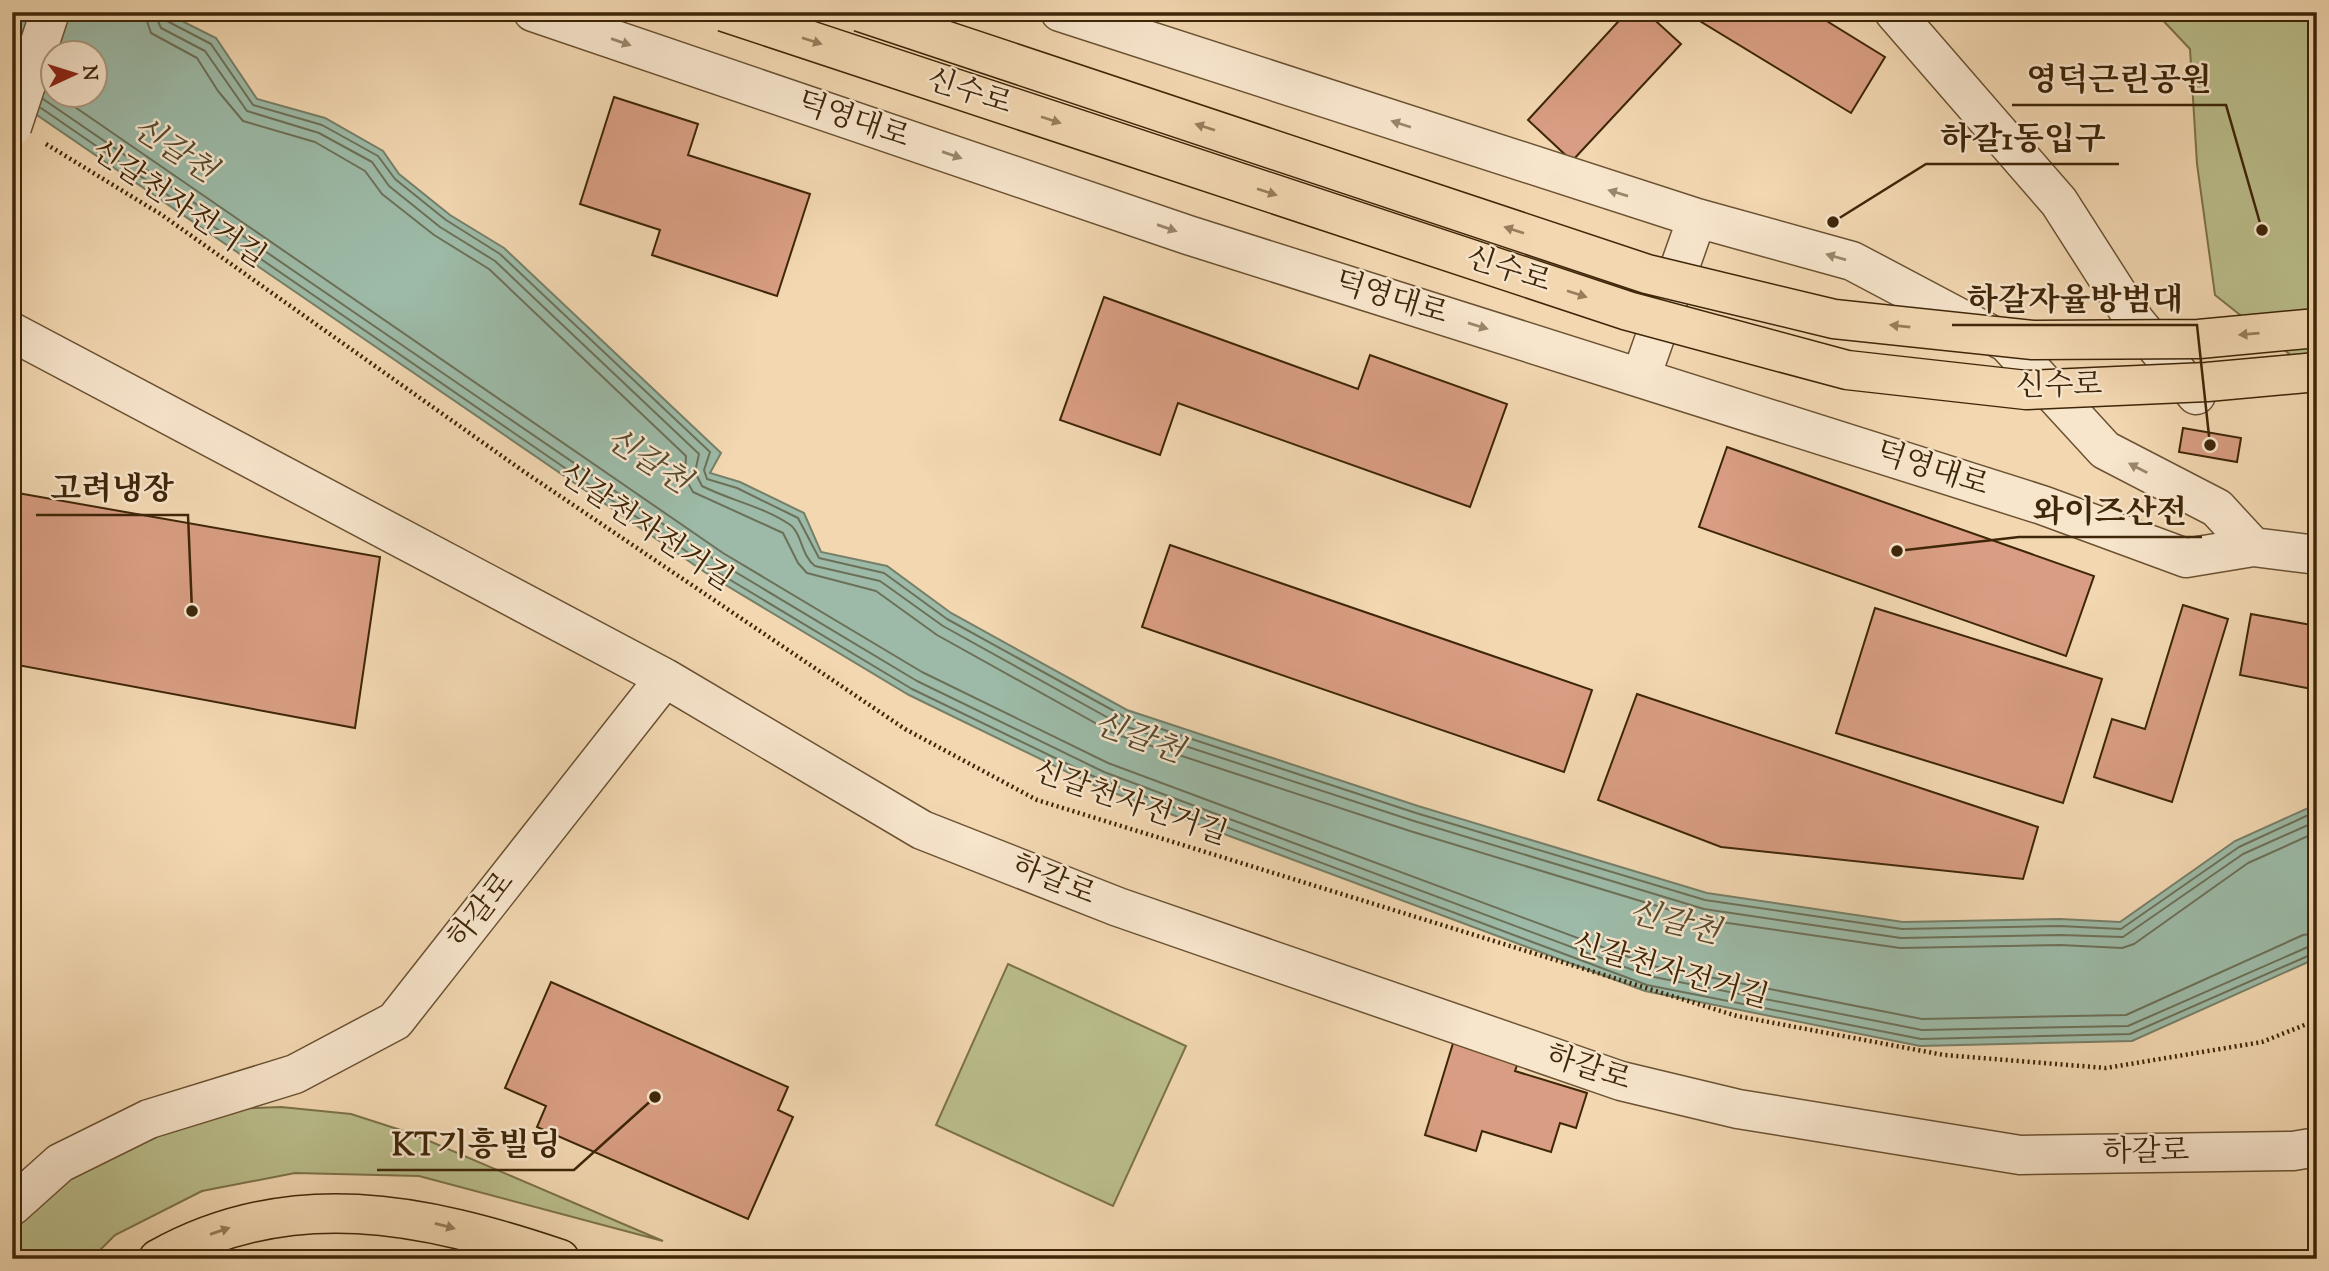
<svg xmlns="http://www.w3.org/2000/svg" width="2329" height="1271" viewBox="0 0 2329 1271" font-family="'Sorts Mill Goudy','Noto Serif KR',serif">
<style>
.green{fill:#babe8c;stroke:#7c724a;stroke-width:2}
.water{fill:#9cbaa7;stroke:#767f67;stroke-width:2;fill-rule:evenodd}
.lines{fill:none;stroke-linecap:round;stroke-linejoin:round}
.shore{stroke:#6d7058;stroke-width:2}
.building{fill:#d89d82;stroke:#3e2608;stroke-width:2}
.minor-casing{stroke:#6b5232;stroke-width:41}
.highway-casing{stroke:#3e2608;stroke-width:41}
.path{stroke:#3e2608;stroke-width:4.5;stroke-dasharray:2 3.5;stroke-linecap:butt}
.minor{stroke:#f7e5cc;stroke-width:38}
.highway{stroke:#f2d7b1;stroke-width:38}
.minor-bridge-casing{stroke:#6b5232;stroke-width:41;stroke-linecap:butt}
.major-bridge-casing{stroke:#3e2608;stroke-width:41;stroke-linecap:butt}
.minor-bridge{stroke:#f7e5cc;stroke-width:38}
.major-bridge{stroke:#f2d7b1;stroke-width:38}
.oneway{fill:#987e5c}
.oneway2{fill:#9a866a}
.labels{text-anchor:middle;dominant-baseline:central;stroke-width:5;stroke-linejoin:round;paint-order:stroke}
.street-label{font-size:30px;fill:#3e2608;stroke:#f7e5cc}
.water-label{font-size:32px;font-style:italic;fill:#564b30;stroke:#f7e5cc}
.leader{fill:none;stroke:#3e2608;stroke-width:2.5}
.callout-dot{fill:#3e2608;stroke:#f7e5cc;stroke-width:2.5}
.callout-label{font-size:32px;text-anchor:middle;font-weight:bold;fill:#3e2608;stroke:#f7e5cc;stroke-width:5;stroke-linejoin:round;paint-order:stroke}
</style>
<rect width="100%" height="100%" fill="#f2d7b1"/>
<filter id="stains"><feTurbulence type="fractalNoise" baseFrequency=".00286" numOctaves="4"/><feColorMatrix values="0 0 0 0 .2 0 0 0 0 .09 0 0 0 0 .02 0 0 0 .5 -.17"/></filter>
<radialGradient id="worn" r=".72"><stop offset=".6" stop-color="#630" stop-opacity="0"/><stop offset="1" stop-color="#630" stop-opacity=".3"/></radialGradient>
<path class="green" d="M2155,12H2317V376L2215,295L2197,164L2190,49Z
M1008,964L1186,1046L1113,1206L936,1125Z
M281,1107L351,1114L413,1134L663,1241L419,1176L295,1173L202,1191L115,1235L91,1259H12V1231L48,1187L208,1110Z"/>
<path class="water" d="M12,12H164L216,38L257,99L325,118L383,151L399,174L450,215L504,248L721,453L710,473L740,482L804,513L821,552L887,566L951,613L1127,710L1418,806L1707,893L1903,922L2060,919L2120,922L2235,841L2317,804V958L2132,1041L1920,1046L1645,991L1098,787L909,695L709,575L12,98ZM52,52H94V94H52Z"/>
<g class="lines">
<path class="shore" d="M144,12L151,33L197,58L218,91L243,121L315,142L365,171L382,194L434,235L489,269L686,456L685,478L693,492L783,533L798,563L807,573L876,591L937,635L1115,734L1410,831L1700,919L1900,948L2060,945L2122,948L2134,944L2248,863L2317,832
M154,12L161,28L205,51L247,111L319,133L372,162L389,186L440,227L495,261L699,454L695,472L702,486C729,500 762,506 789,524C802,532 801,556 815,566L880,581L943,626L1121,725L1414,821L1704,909L1901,938L2060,935L2123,937L2243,854L2317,821
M163,12L167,21L211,44L253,105L322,125L378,156L395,179L446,220L500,254L710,452L704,470L707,479L737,488L798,518L819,558L884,573L947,619L1125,717L1416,813L1705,900L1902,929L2060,926L2121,929L2239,847L2317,811
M56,94L723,553L922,672L1108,763L1653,966L1922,1019L2126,1015L2303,935L2317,933
M43,99L717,561L917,681L1104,772L1649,976L1922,1030L2128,1026L2317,943
M41,108L712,569L912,689L1101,780L1647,985L1921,1039L2130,1034L2317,952"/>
</g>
<path class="building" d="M1627,12H1646L1681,44L1572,161L1528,120Z
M1685,12H1812L1885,57L1851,113Z
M614,97L698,124L688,155L810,194L777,296L652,255L660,230L580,204Z
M1104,297L1358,389L1370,355L1507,404L1470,507L1178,403L1160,455L1060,420Z
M2183,428L2241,438L2237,462L2179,452Z
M1727,447L2094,576L2066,656L1699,527Z
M12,492L380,557L355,728L12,664Z
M1170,545L1592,690L1564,772L1142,627Z
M2183,605L2228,619L2172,802L2094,777L2112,719L2145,729Z
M1875,608L2102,679L2063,803L1836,733Z
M2251,614L2317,626V690L2240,675Z
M1637,694L2038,827L2023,879L1721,847L1598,800Z
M551,982L788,1087L778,1110L793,1117L748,1219L537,1127L546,1106L505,1088Z
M1454,1040L1519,1060L1515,1071L1587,1093L1576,1128L1560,1123L1551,1152L1482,1131L1476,1151L1425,1135Z"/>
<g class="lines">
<g class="minor-casing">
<path id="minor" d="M533,12L1188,235L2042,505L2186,558L2253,547L2317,555
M1060,12L1697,218L1852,261L2007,343L2105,450L2217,508L2253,547
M1894,12L2059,202L2135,321L2196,395
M12,332L665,678
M1641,377L1697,218
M12,1206L60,1163L149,1119L295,1074L395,1021L665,678L922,830L1118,907L1621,1081L1738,1109L2020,1155L2293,1151L2317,1147"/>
</g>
<g class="highway-casing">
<path id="highway" d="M158,1259C290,1185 424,1213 560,1259"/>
</g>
<path class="path" d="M46,144L162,215L523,471L905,729L1037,800L1737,1016L1944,1055L2106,1068L2262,1042L2317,1020"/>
<use href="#minor" class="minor"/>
<use href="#highway" class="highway"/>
<g class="minor-bridge-casing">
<path id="minor-bridge" d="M12,127L50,12"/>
</g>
<g class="major-bridge-casing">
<path id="major-bridge" d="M724,12L1628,311L1847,370L2026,390L2207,382L2317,372
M860,12L1647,274L1834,319L2033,340L2199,339L2317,328"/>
</g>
<use href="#minor-bridge" class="minor-bridge"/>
<use href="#major-bridge" class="major-bridge"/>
</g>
<defs><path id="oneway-solid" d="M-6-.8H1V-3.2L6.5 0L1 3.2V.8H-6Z" transform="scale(1.75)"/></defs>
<g class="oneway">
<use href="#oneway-solid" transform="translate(812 41) rotate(18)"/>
<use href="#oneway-solid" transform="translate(1051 120) rotate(18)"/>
<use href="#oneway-solid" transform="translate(1205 127) rotate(-162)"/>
<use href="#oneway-solid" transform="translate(1267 192) rotate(18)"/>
<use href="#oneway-solid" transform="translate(1514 230) rotate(-162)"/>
<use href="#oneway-solid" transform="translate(1577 294) rotate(18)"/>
<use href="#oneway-solid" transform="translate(1900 326) rotate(-174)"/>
<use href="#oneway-solid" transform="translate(2249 334) rotate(175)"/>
<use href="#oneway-solid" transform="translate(445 1226) rotate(15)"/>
<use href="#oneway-solid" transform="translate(220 1231) rotate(-19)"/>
</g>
<g class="oneway2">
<use href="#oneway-solid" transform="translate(621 42) rotate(19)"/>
<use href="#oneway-solid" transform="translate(1401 124) rotate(-162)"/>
<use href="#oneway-solid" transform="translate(952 155) rotate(19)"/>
<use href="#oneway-solid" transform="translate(1618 193) rotate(-163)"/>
<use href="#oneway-solid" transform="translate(1167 228) rotate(19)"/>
<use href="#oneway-solid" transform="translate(1836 257) rotate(-164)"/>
<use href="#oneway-solid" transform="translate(1478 326) rotate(17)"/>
<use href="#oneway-solid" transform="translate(2138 468) rotate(-153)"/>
</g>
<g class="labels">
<g class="street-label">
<text transform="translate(969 93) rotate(18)">신수로</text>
<text transform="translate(853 121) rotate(19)">덕영대로</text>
<text transform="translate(178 205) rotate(34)">신갈천자전거길</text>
<text transform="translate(1508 271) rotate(18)">신수로</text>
<text transform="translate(1391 299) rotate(17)">덕영대로</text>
<text transform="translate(2059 387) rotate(-1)">신수로</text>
<text transform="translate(1932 470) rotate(18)">덕영대로</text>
<text transform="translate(645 528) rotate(34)">신갈천자전거길</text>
<text transform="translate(1130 804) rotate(19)">신갈천자전거길</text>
<text transform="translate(1053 881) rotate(22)">하갈로</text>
<text transform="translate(482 911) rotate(-52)">하갈로</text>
<text transform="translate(1670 972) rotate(16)">신갈천자전거길</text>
<text transform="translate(1588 1069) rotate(18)">하갈로</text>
<text transform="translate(2146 1153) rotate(-1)">하갈로</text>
</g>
<g class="water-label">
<text transform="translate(173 151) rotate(33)">신갈천</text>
<text transform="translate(647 462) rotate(33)">신갈천</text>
<text transform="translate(1138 739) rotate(20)">신갈천</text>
<text transform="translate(1674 924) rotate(14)">신갈천</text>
</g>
</g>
<path class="leader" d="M2262 230L2226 105H2012M1833 222L1926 164H2119M2210 445L2197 325H1952M192 611L188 515H36M1897 551L2019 537H2202M655 1097L574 1170H377"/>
<g class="callout-dot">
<circle cx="2262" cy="230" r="7"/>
<circle cx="1833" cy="222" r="7"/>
<circle cx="2210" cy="445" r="7"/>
<circle cx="192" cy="611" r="7"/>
<circle cx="1897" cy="551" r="7"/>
<circle cx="655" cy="1097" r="7"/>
</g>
<g class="callout-label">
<text x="2119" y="90">영덕근린공원</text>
<text x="2023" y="149">하갈1동입구</text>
<text x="2075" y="310">하갈자율방범대</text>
<text x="112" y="499">고려냉장</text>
<text x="2110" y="522">와이즈산전</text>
<text x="476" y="1155">KT기흥빌딩</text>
</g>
<rect width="2329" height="1271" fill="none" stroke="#f2d7b1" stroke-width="42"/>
<rect x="14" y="14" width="2301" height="1243" fill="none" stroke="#3e2608" stroke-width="3.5"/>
<rect x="21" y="21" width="2287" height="1229" fill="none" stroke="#3e2608" stroke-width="2"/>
<g transform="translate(74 74) rotate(86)"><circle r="33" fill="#f7e5cc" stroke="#ad997e" stroke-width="2"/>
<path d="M0-5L12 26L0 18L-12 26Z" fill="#8f2418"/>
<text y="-10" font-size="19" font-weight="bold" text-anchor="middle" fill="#3e2608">N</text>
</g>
<rect width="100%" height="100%" filter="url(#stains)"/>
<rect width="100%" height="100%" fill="url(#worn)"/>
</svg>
